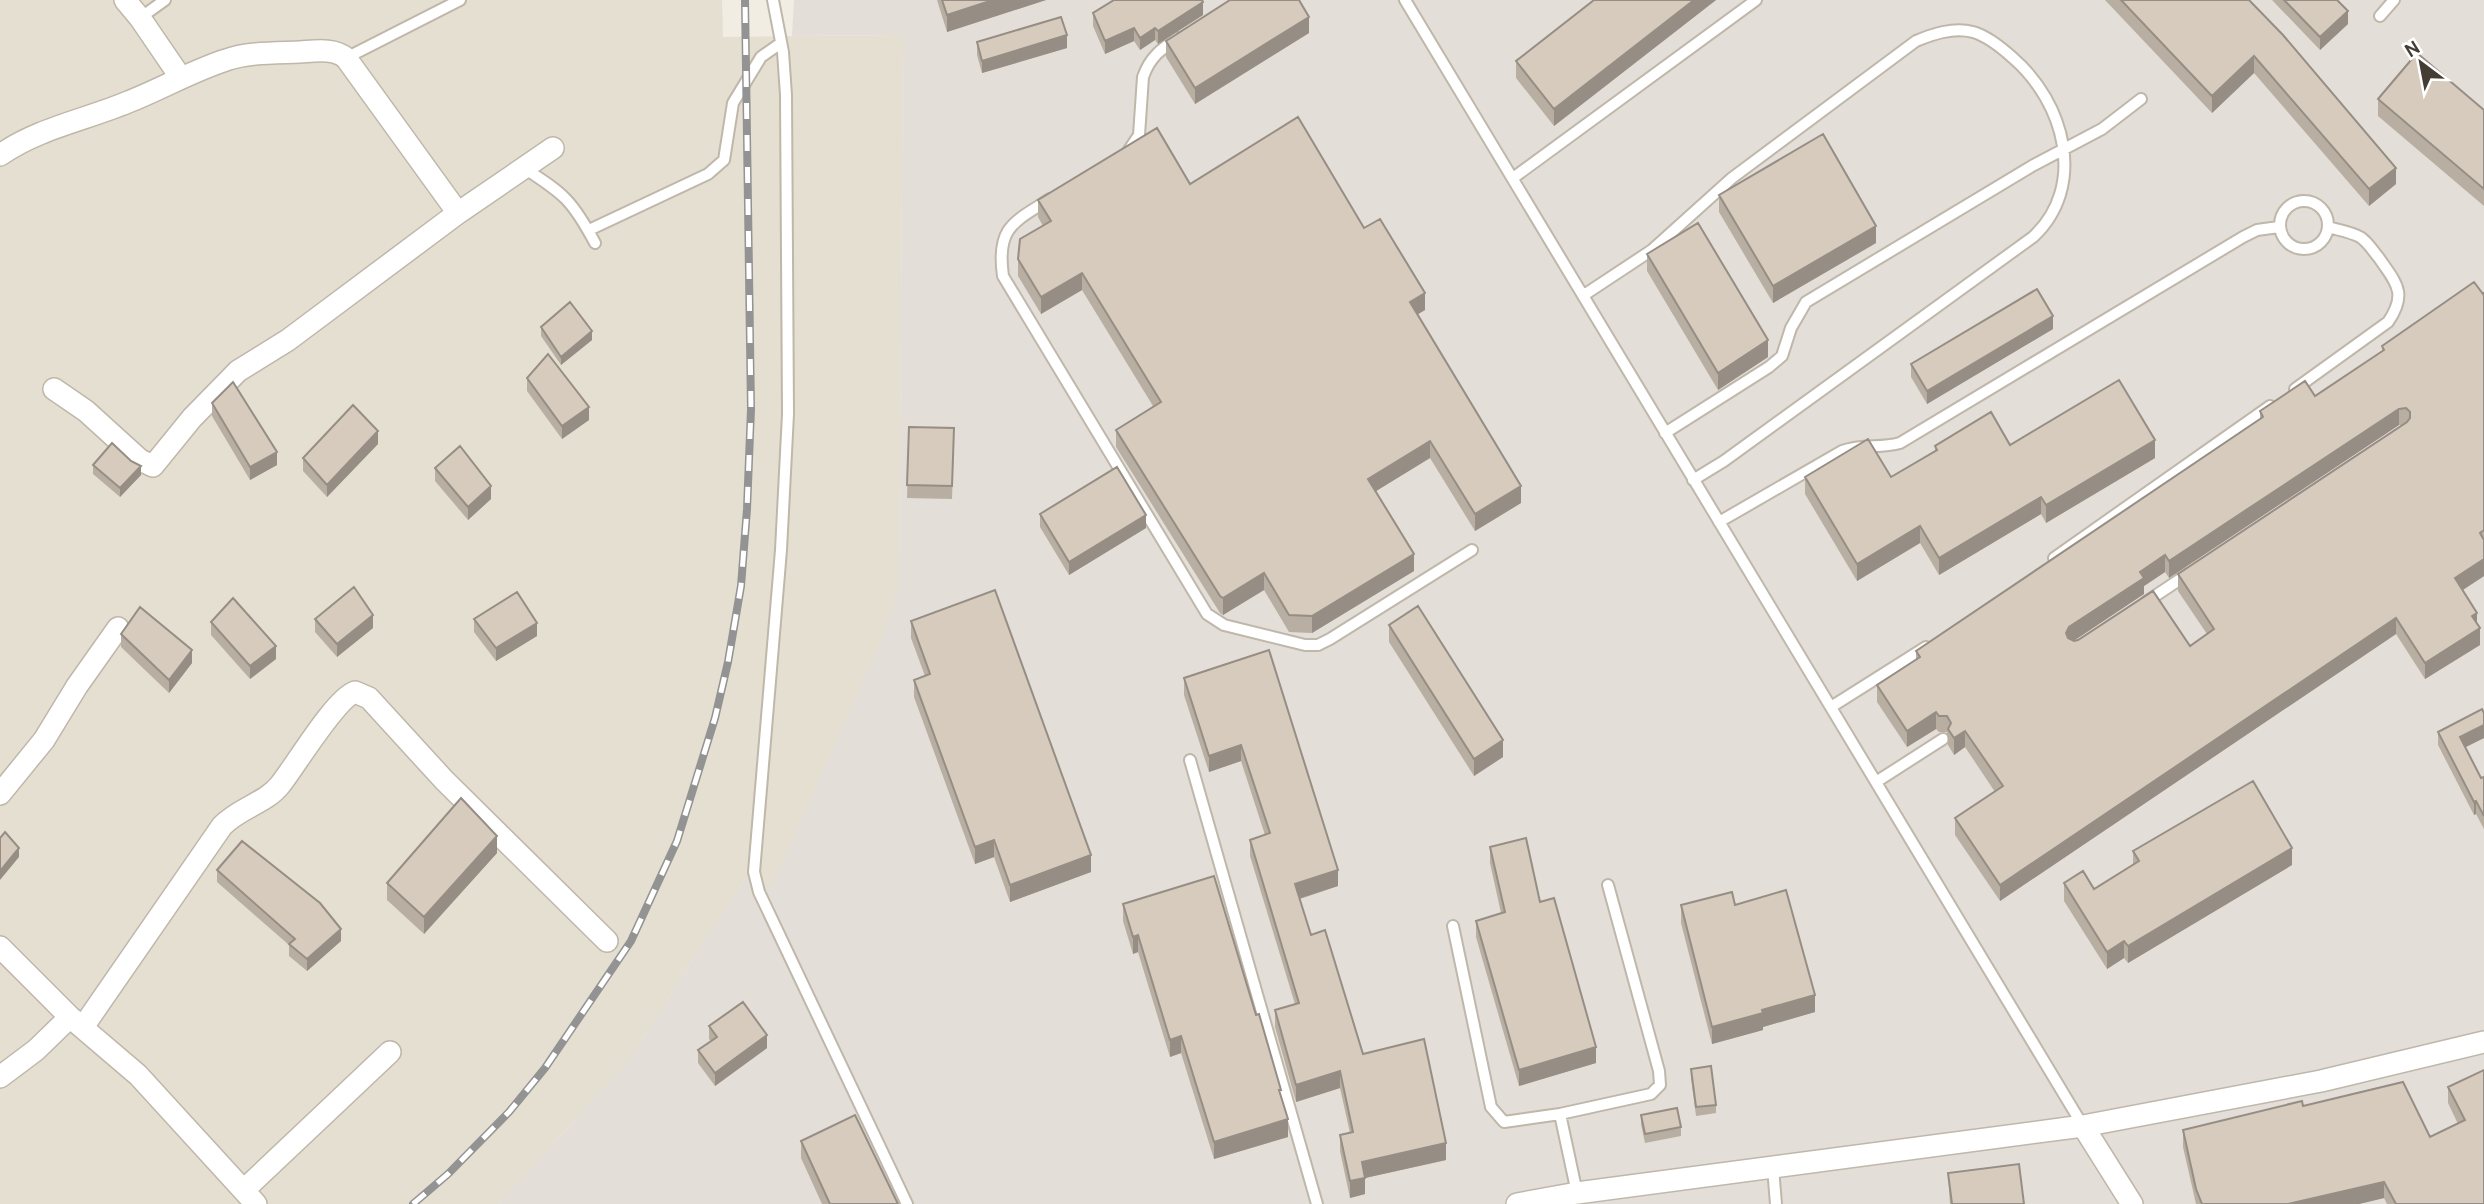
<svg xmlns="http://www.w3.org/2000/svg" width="2484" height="1204" viewBox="0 0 2484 1204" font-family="Cabin,sans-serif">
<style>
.residential{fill:#e5dfd1}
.industrial{fill:#e3ded8}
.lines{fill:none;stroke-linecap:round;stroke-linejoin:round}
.service-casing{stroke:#bfb7a9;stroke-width:14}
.minor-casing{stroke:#bfb7a9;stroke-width:24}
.service{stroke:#fff;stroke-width:10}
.minor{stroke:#fff;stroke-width:21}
.rail-casing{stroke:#939393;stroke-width:8}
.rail{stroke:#fff;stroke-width:5;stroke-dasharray:16;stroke-linecap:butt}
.wall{fill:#b8afa2;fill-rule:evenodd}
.shaded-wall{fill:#968e84}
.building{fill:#d6cbbc;stroke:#968e84;stroke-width:2;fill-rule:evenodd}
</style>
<rect width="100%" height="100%" fill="#f1ede3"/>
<path class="residential" d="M0,0H722L723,37L903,35L899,588L882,638L770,890L746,877L626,1064L498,1204H0Z"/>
<path class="industrial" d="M794,0H2484V1204H498L626,1064L746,877L770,889L882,638L899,588L903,35L792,36Z"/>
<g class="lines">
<g class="service-casing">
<path id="service" d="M773,0L783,52L786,95L788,414L781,550L754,872L759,892L907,1204
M1405,0L2083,1126
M2380,16L2394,0
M140,18L165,0
M346,58L460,0
M1129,150L1139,135L1143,77C1150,57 1161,49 1178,38
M524,168C564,194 572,200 595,243
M1513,178L1756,0
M1050,199C1014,222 996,227 1003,276L1207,614L1224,625L1305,645H1318L1330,639L1472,550
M2280 225a24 24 0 1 1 48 0a24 24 0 1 1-48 0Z
M589,230L708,174L724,160L733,103L761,57L781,43
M1584,295L1652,250L1732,178L1916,41C1933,34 1953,27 1973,32C1987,36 2002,48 2013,58C2064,102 2088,186 2033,237L1724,461L1693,480
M2295,389L2388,322C2408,293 2396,283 2379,258C2373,251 2368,242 2360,237C2351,232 2338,230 2328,227
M1665,433L1769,367L1782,356L1791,328L1806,302L2032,166L2102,129L2141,99
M1719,522L1842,451C1864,443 1879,449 1900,443L2243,237L2257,230L2279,227
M2054,558L2270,406
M2146,602L2188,574
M1831,707L1926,647
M1190,760L1317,1204
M1876,782L1943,739
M1453,926L1491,1107L1504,1122L1560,1114L1577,1193
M1560,1114L1651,1094L1660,1085L1659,1071L1608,885
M1773,1168L1776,1204"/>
</g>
<g class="minor-casing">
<path id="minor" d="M125,0L140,18L181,78
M0,155C39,128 85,120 128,102C161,89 192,71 226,60C248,52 277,53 300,52C316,51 334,48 346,58L458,213
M54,389L86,411L140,460L153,466L192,418L238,371L288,340L458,213L553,148
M0,794L44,740L77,686L118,628
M0,947L70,1017L138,1075L256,1204
M83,1027L222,826C239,808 266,803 280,785C296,765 335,699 355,692L369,698L444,780L607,941
M0,1077L36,1050L70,1017
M2083,1126L2132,1204
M244,1190L390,1052
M1517,1204L1577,1193L2083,1126L2321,1081L2484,1042"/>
</g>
<use href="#service" class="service"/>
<use href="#minor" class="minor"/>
<g class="rail-casing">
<path id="rail" d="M413,1204L448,1174L509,1112L545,1068L631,941L677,841L715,718L728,662L741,586L747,509L751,409L745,0"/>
</g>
<use href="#rail" class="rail"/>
</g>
<path class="wall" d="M937,0H1046L947,32Z
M1594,0H1716L1554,126L1516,78V61Z
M2105,0H2249L2396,184L2369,206L2254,73L2212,113Z
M2272,0H2337L2348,24L2320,50Z
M1093,13L1203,15L1158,44L1155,40L1140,50L1134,41L1105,54L1093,26Z
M1309,33L1195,104L1166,57V41Z
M977,42L1067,48L982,73L977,55Z
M2378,99L2484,110V206L2378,116Z
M1190,184L1364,228L1425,310L1417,314L1521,503L1475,531L1430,458L1376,491L1414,571L1312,633L1289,632L1264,590L1223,615L1220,613L1116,447V430L1153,406L1082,290L1041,314L1018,276V259L1043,226L1038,217V200Z
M1719,195L1876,243L1773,303L1719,212Z
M1647,254L1768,357L1718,390L1647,271Z
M2484,293V576L2463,590L2477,624L2480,645L2425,679L2396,634L2000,901L1955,835V818L1995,792L1965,747L1954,755L1948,745L1947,732H1939L1936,729L1907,747L1877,702V685L1916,660V651L2260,419V411L2315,396L2382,351V346ZM2399,425H2403L2178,574V591L2207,634L2190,646L2073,641L2144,594V586L2165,572L2169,578Z
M541,327L592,340L561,365L541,336Z
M2053,329L1927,404L1911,377V364Z
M527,378L589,420L562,439L527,391Z
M212,403L277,465L250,480L212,416Z
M909,427L954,441L952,499L907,498Z
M378,444L327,497L303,471V458Z
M2010,445L2155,458L2046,523L2041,514L1939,575L1920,543L1857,581L1805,494V477H1891L1935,451V446Z
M131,461L141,475L120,497L93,474V465Z
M435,468L491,499L468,520L435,481Z
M1040,514L1146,528L1069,575L1040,527Z
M315,619L373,628L337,657L315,632Z
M474,619L537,636L496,661L474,632Z
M911,621L1091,872L1010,902L994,857L975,864L914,697V680L925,676L911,638Z
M211,622L276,659L250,679L211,635Z
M1389,625L1503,757L1474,776L1389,642Z
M121,634L192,663L169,693L121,647Z
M1269,650L1338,886L1300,899L1311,935L1363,1054L1446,1160L1365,1178V1194L1350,1198L1340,1151V1135L1350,1133L1340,1088L1296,1102L1275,1027V1010L1295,1004L1250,856V840L1265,835L1241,761L1209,772L1184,695V678Z
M2484,713V738L2465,747L2481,778L2484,777V829L2476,814L2474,815L2438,745V732Z
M1490,847L1540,902L1596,1063L1519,1086L1476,937V921L1501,913L1490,863Z
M2133,851L2292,865L2128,963L2124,958L2107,969L2064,901V883L2094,889L2133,865Z
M497,853L424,934L387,900V883Z
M217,870L341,941L307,971L289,956V945L217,882Z
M1123,904L1281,1097L1288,1137L1214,1159L1181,1053L1170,1057L1138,952L1133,954L1123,921Z
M1681,905H1735L1815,1012L1763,1027V1030L1712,1044L1681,923Z
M709,1026L767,1048L715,1086L698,1063V1050L711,1041L709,1039Z
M1691,1069L1716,1105V1113L1696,1116L1691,1078Z
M2484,1070V1204H2387L2384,1198L2359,1204H2196L2183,1147V1130L2303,1106L2430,1137L2458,1124L2448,1103V1087Z
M1641,1115L1681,1127V1136L1645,1143L1641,1124Z
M801,1141L898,1204H822L801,1158Z
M1948,1173L2024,1204H1950Z"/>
<path class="shaded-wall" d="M993,0H1046L947,32V15Z
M1694,0H1716L1554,126V109Z
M1203,2V15L1158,44V31Z
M2348,11V24L2320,50V37Z
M1309,17V33L1195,104V88Z
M1134,28V41L1105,54V41Z
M1155,28V40L1140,50V38Z
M1067,35V48L982,73V61Z
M2254,56V73L2212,113V96Z
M2396,168V184L2369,206V189Z
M1876,226V243L1773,303V286Z
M1082,273V290L1041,314V297Z
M1425,293V310L1410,319V302Z
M2053,316V329L1927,404V391Z
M592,331V340L561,365V357Z
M1768,340V357L1718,390V373Z
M589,407V420L562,439V426Z
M2399,409V425L2169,578V561Z
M378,431V444L327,497V485Z
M2155,440V458L2046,523V505Z
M1430,441V458L1368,496V479Z
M277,452V465L250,480V467Z
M141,466V475L120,497V488Z
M491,486V499L468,520V507Z
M1521,486V503L1475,531V514Z
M2041,497V514L1939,575V558Z
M1146,515V528L1069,575V562Z
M1920,526V543L1857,581V564Z
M1414,554V571L1312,633V616Z
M2165,555V572L2144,586V594L2069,644L2066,633L2069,627L2140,572Z
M2484,559V576L2455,595V578Z
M1264,573V590L1223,615V598Z
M2477,613V630L2472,616Z
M373,615V628L337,657V644Z
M2396,618V634L2000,901V885Z
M537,623V636L496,661V648Z
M2480,628V645L2425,679V663Z
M276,646V659L250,679V666Z
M192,650V663L169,693V680Z
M1936,712V729L1907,747V731Z
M2484,725V738L2460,750V737Z
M1965,731V747L1954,755V738Z
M1503,740V757L1474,776V759Z
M1241,745V761L1209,772V756Z
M2476,801V814L2474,815V802Z
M497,836V853L424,934V917Z
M994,840V857L975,864V847Z
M19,848V857L0,880V871Z
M2292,848V865L2128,963V946Z
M1091,855V872L1010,902V885Z
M1338,870V886L1295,900V884Z
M341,929V941L307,971V959Z
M1138,935V952L1133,954V937Z
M2124,941V958L2107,969V952Z
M1815,995V1012L1763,1027V1030L1712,1044V1027L1762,1010Z
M767,1035V1048L715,1086V1073Z
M1181,1036V1053L1170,1057V1040Z
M1596,1047V1063L1519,1086V1070Z
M1340,1071V1088L1296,1102V1085Z
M1288,1119V1137L1214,1159V1142Z
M1446,1143V1160L1365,1178V1194L1350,1198V1181L1362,1162Z
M2384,1182V1198L2359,1204H2288Z"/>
<path class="building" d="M942,0H993L947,15Z
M1114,0H1202L1203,2L1158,31L1155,28L1140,38L1134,28L1105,41L1093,13Z
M1230,0H1299L1309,17L1195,88L1166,41Z
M1594,0H1694L1554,109L1516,61Z
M2121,0H2249L2283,35L2396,168L2369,189L2254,56L2212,96Z
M2284,0H2337L2348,11L2320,37Z
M1061,17L1067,35L982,61L977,42Z
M2417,53L2484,110V189L2378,99Z
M1298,117L1364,228L1380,219L1425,293L1410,302L1521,486L1475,514L1430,441L1368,479L1414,554L1312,616L1289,615L1264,573L1223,598L1220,596L1116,430L1161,402L1082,273L1041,297L1018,259L1020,239L1051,221L1038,200L1157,128L1190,184Z
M1823,134L1876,226L1773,286L1719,195Z
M1698,223L1768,340L1718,373L1647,254Z
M2474,282L2483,294L2484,293V530L2480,533L2484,540V559L2455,578L2477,613L2472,616L2480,628L2425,663L2396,618L2000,885L1955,818L2003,786L1965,731L1954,738L1948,729L1951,723L1947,716H1939L1936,712L1907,731L1877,685L1920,657L1916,651L2263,417L2260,411L2305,381L2315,396L2384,350L2382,346ZM2406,408L2410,412V418L2407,422L2178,574L2214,629L2190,646L2153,591L2078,640L2074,641L2068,638L2066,633L2069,627L2144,578L2140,572L2165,555L2169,561L2399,409Z
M2037,289L2053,316L1927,391L1911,364Z
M570,302L592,331L561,357L541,327Z
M548,354L589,407L562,426L527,378Z
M2119,380L2155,440L2046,505L2041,497L1939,558L1920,526L1857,564L1805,477L1868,439L1891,477L1937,450L1935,446L1991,412L2010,445Z
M233,382L277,452L250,467L212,403Z
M353,405L378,431L327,485L303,458Z
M909,427L954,428L952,486L907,485Z
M112,443L131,461L141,466L120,488L93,465Z
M460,446L491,486L468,507L435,468Z
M1117,467L1146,515L1069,562L1040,514Z
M354,587L373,615L337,644L315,619Z
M995,590L1091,855L1010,885L994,840L975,847L914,680L930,674L911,621Z
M517,592L537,623L496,648L474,619Z
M233,598L276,646L250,666L211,622Z
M1418,606L1503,740L1474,759L1389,625Z
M140,607L192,650L169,680L121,634Z
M1269,650L1338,870L1295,884L1311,935L1325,930L1363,1054L1424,1039L1446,1143L1362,1162L1365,1178L1350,1181L1340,1135L1353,1132L1340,1071L1296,1085L1275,1010L1299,1003L1250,840L1270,833L1241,745L1209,756L1184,678Z
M2482,709L2484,713V725L2460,737L2481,778L2484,777V816L2476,801L2474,802L2438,732Z
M2253,781L2292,848L2128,946L2124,941L2107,952L2064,883L2083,871L2094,889L2139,861L2133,851Z
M461,798L497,836L424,917L387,883Z
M5,832L19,848L0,871V838Z
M1526,838L1540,902L1554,898L1596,1047L1519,1070L1476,921L1505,912L1490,847Z
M242,841L320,903L341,929L307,959L289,944L295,939L217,870Z
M1214,876L1256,1015L1259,1014L1281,1090H1279L1288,1119L1214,1142L1181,1036L1170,1040L1138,935L1133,937L1123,904Z
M1786,890L1815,995L1762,1010L1763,1013L1712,1027L1681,905L1732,892L1735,905Z
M743,1002L767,1035L715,1073L698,1050L717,1037L709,1026Z
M1711,1066L1716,1105L1696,1107L1691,1069Z
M2484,1070V1204H2396L2384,1182L2288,1204H2202L2196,1189L2183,1130L2302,1101L2303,1106L2403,1082L2430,1137L2465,1120L2448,1087Z
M1677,1108L1681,1127L1645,1134L1641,1115Z
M855,1115L898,1204H830L801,1141Z
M2019,1164L2024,1204H1952L1948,1173Z"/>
<g transform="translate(2421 63) rotate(328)" stroke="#ffffff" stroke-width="5" paint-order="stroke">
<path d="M0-5L12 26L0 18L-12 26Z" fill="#433d33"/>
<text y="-10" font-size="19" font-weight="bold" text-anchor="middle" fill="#433d33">N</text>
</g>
</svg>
